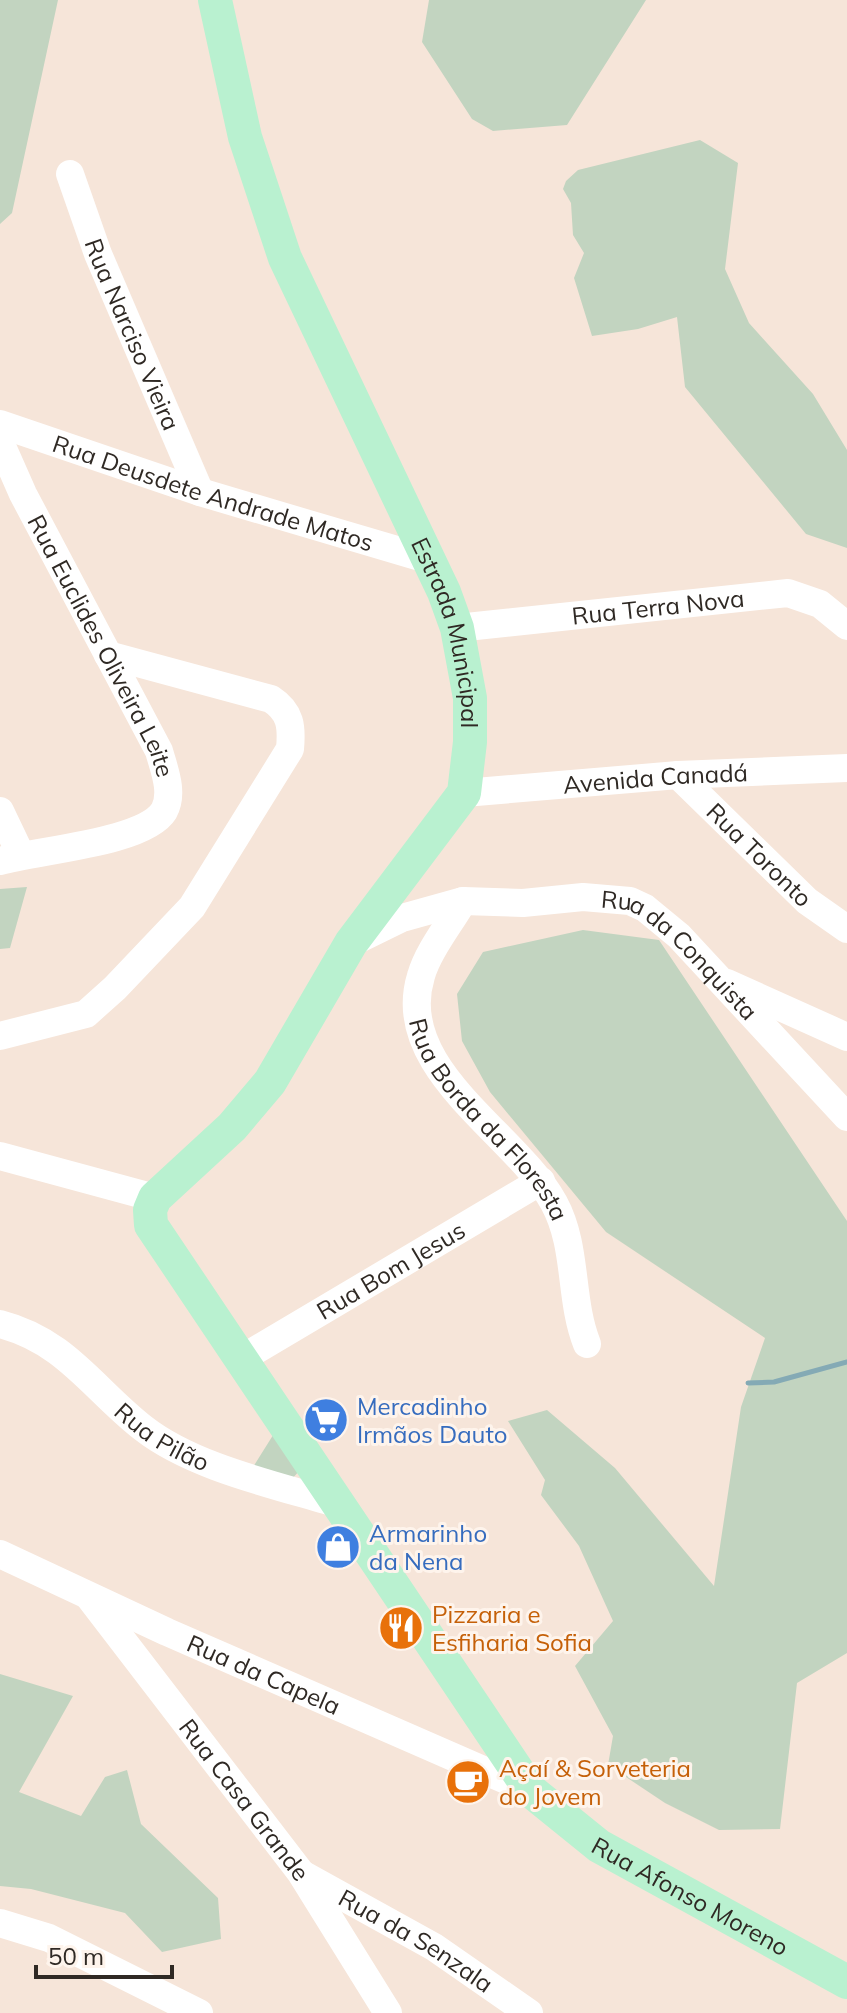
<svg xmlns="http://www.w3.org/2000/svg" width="847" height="2013" viewBox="0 0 847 2013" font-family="Mulish,sans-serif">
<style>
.green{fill:#c2d4c0}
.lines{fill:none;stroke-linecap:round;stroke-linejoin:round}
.stream{stroke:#84aab5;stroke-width:5}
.minor{stroke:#fff;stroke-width:28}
.major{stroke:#b9f1d0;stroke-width:34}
.labels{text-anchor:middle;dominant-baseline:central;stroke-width:6;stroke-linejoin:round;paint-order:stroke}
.street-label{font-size:24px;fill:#2f2924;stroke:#fef4ec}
.shop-label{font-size:24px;fill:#366cbe;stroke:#fef4ec;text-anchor:start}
.food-label{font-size:24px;fill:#c56008;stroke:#fef4ec;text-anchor:start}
</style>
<rect width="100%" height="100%" fill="#f6e5d9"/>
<path class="green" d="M0,0H58L12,213L0,224Z
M429,0H646L567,125L493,131L472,119L422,42Z
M700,140L738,163L725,269L749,323L813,394L847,450V548L806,534L685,387L677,317L638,329L592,336L574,278L584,253L573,235L571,203L563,189L566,181L578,170Z
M27,887L10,948L0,949V889Z
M583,930L659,940L847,1221V1653L797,1683L780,1829L719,1830L665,1803L608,1765L613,1736L575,1666L613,1621L579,1546L541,1495L545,1480L508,1421L547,1410L615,1468L714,1586L741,1407L765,1338L606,1232L490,1092L462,1041L457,994L483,952Z
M275,1432L302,1468L290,1481L253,1467Z
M0,1674L73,1696L19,1792L81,1816L105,1777L127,1770L141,1824L218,1898L221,1939L162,1952L125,1913L31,1889L0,1886Z"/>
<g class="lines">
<path class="stream" d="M748,1383L774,1382L847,1362"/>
<g class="minor">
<path id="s1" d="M70,174L98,254L200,492"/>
<path id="s2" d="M0,424L200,492L427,559"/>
<path id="s3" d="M0,442L23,494L159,751C164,769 174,793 164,811C144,843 37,850 0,861"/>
<path id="s4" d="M457,628L788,593L820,604L847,626"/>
<path id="s5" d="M678,775L807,901L847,929"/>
<path id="s6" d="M464,793L678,775L847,768"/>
<path d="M0,811L21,855"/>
<path id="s7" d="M463,901C450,924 428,951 421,976C392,1069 516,1133 554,1203C578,1247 569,1299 587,1344"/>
<path id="s8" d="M351,943L402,918L463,901L523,903L583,897L630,901L645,908L679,936L847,1117"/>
<path d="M727,983L847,1037"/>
<path d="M0,1036L86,1014L115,988L192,907L290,749C292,727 291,712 271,699L108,655"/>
<path d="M0,1156L155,1198"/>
<path id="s9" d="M0,1324C66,1341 93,1389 143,1428C194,1468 277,1485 338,1504"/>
<path id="s10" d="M241,1359L541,1181"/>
<path id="s11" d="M0,1554L167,1632L531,1791"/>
<path id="s12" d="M90,1598L301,1873L388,2013"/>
<path id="s13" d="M302,1874L434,1947L529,2013"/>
<path d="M0,1923L49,1938L199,2013"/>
</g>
<path class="major" id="s14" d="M215,0L245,137L285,258L444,592L457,628L470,698V742L464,793L351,943L270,1082L232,1127L155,1198L150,1210L151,1225L531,1791L599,1846L847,1982"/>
</g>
<defs>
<g id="supermarket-disc" transform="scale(2.3)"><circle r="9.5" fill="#3f7fe0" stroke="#fef4ec"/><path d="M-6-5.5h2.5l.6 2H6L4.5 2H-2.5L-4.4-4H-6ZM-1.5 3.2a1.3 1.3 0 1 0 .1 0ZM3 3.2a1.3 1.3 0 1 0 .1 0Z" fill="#fff"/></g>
<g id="shop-disc" transform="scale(2.3)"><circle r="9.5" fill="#3f7fe0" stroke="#fef4ec"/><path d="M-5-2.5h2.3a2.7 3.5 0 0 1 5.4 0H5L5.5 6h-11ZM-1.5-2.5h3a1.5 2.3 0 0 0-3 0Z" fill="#fff"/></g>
<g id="restaurant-disc" transform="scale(2.3)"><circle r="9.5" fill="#e8710a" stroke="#fef4ec"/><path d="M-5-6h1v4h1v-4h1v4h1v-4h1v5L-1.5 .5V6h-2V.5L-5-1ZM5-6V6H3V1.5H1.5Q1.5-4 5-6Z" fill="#fff"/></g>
<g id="cafe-disc" transform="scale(2.3)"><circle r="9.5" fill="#e8710a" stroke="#fef4ec"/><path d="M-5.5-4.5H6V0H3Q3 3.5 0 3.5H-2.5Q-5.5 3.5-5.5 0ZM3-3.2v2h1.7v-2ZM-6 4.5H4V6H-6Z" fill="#fff"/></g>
</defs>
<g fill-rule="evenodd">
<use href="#supermarket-disc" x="326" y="1420"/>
<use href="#shop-disc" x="338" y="1547"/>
<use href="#restaurant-disc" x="401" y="1628"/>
<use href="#cafe-disc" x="468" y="1782"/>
</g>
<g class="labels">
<g class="street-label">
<text stroke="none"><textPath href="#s1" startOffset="172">Rua Narciso Vieira</textPath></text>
<text stroke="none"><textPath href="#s2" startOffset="224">Rua Deusdete Andrade Matos</textPath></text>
<text stroke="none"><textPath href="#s4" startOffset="202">Rua Terra Nova</textPath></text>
<text stroke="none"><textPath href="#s14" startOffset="678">Estrada Municipal</textPath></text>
<text stroke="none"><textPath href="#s3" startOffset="228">Rua Euclides Oliveira Leite</textPath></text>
<text stroke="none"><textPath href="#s6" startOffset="192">Avenida Canadá</textPath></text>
<text stroke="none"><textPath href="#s5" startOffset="114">Rua Toronto</textPath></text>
<text stroke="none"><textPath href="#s8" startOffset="358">Rua da Conquista</textPath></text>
<text stroke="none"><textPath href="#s7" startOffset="254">Rua Borda da Floresta</textPath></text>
<text stroke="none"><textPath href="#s10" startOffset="174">Rua Bom Jesus</textPath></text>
<text stroke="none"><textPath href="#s9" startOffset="200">Rua Pilão</textPath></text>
<text stroke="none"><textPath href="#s11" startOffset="290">Rua da Capela</textPath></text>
<text stroke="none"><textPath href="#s12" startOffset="254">Rua Casa Grande</textPath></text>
<text stroke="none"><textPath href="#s14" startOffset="2256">Rua Afonso Moreno</textPath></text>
<text stroke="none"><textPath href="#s13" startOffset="132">Rua da Senzala</textPath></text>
</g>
<g class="shop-label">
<text x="357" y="1406">Mercadinho<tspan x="357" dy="28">Irmãos Dauto</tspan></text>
<text x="369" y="1533">Armarinho<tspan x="369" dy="28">da Nena</tspan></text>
</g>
<g class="food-label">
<text x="432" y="1614">Pizzaria e<tspan x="432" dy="28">Esfiharia Sofia</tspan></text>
<text x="499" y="1768">Açaí &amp; Sorveteria<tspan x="499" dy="28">do Jovem</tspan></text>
</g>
</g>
<path d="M36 1965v12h136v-12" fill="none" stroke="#2f2924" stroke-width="4"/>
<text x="48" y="1965" font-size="24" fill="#2f2924" stroke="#fef4ec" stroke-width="6" paint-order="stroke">50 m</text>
</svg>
